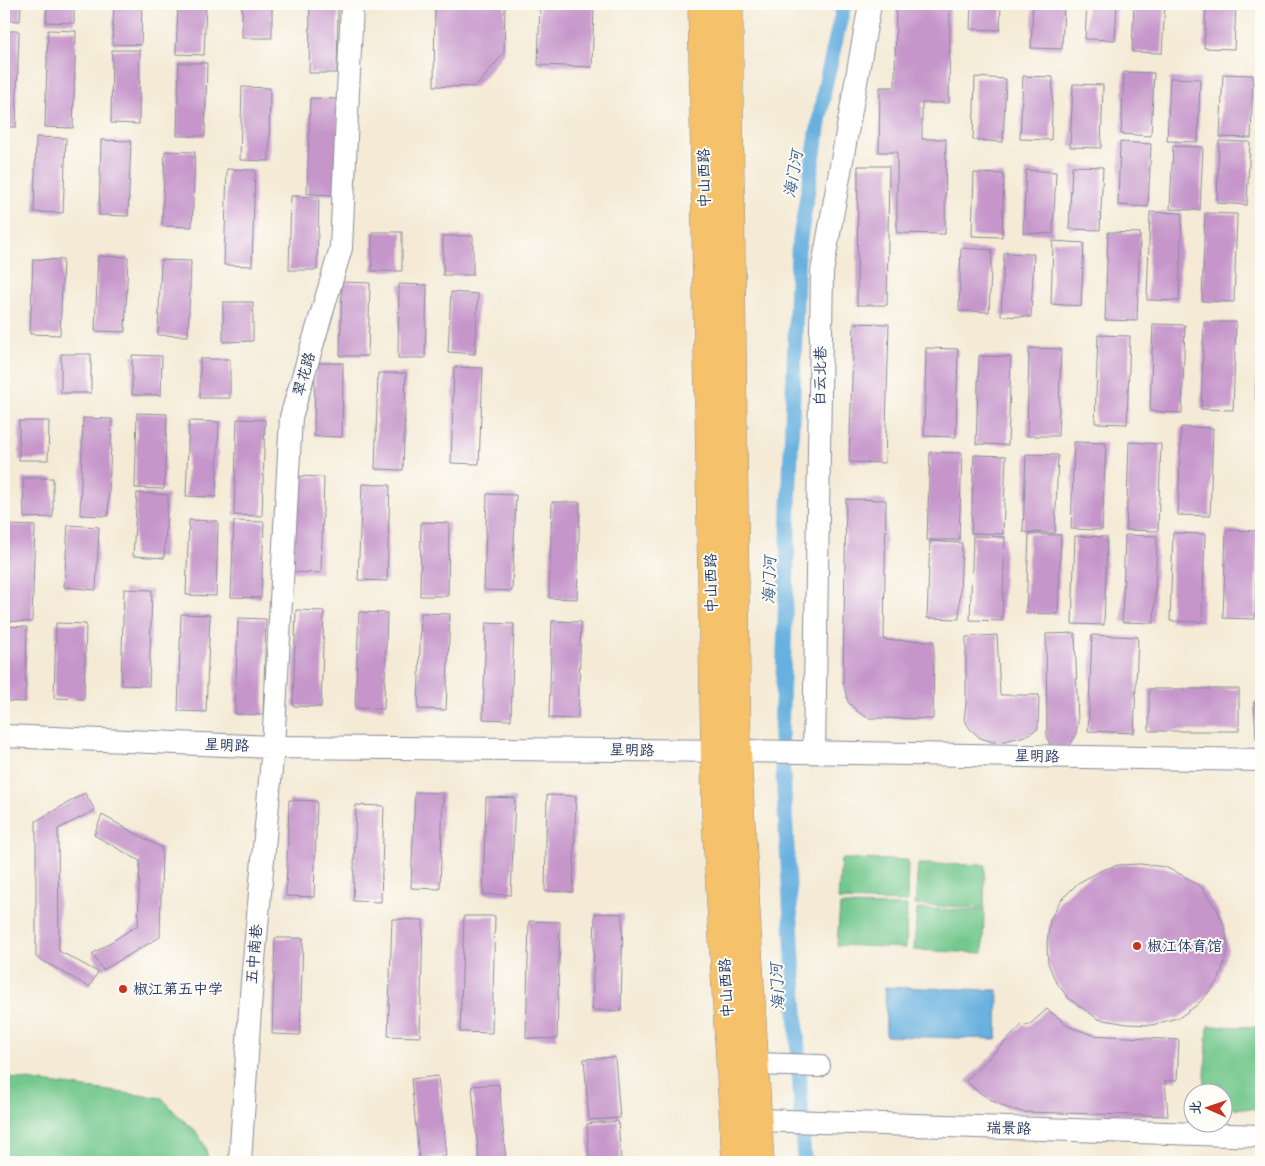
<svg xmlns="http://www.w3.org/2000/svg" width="1265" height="1166" viewBox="0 0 1265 1166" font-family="Sriracha,'LXGW WenKai TC',sans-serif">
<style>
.green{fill:#73c88d;stroke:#477c76}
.water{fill:#67b0df;stroke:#41709e}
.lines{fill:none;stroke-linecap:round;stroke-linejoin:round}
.canal{stroke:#67b0df;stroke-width:15}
.building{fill:#c696cb}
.minor-casing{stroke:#888c9a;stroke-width:24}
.major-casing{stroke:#888c9a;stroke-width:29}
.minor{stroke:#fff;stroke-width:22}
.major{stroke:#f5c16b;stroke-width:28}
.poi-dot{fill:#c8321e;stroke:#fdfcf7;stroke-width:2}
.labels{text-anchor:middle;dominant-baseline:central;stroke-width:4;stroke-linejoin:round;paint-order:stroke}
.street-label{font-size:15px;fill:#1b2f5e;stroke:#fdfcf7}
.poi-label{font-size:15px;fill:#1b2f5e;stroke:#fdfcf7;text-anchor:start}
.water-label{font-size:16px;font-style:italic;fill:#365c8b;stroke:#fdfcf7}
</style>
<rect width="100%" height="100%" fill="#fdfcf7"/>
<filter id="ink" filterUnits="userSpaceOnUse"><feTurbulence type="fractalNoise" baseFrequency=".02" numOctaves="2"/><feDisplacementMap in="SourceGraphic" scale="10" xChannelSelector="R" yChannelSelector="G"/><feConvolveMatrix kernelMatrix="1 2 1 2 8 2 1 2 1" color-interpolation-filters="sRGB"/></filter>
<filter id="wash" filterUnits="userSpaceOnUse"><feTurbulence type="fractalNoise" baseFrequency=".0096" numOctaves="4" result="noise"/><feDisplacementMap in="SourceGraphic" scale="20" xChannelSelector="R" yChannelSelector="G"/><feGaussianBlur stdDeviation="1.12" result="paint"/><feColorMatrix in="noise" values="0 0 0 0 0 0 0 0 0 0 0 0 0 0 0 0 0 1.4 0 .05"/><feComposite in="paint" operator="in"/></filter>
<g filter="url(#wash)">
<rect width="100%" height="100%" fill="#f4ead5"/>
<path class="green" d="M841,859L908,860L907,902L838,900Z
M918,864L985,865L984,908L915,905Z
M840,905L907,906L906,948L837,945Z
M917,909L984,910L983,953L914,950Z
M1208,1026L1261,1027V1109L1223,1108L1222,1094L1204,1093Z
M4,1077L162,1098L180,1118L195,1130L205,1146L209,1162H4Z"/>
<path class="water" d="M885,987L998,990L997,1039L886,1036Z"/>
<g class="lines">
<path class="canal" d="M804,1162L781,736L798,251L825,86L844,4"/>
</g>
<g id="blocks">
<path class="building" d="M4,4H21L20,21L4,20Z
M47,4H74V23L46,22Z
M114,4H142L141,45L112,44Z
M178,4H206L204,55L176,54Z
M242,4H272V38H242Z
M310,4H338L337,73H309Z
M435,4H505L504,53L476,87L434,86Z
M540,4H594L592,67L538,65Z
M896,4H950L949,103H922V139H946L945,234L897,233V152H879L880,87H895Z
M971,4H1001L1000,30L970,29Z
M1033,4H1064L1062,49L1031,48Z
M1087,4H1117L1115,40L1085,39Z
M1134,4H1165L1162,53L1132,52Z
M1206,4H1236L1234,49L1204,48Z
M48,30L76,31L73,128L45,127Z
M4,31H19L16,127H4Z
M112,50H140L139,124L111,123Z
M179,63H207L205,136H177Z
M1124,72L1154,73L1151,136L1121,134Z
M1223,74L1253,75L1251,138L1220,137Z
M1023,76L1053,77L1051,140L1020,139Z
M975,77L1006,79L1003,142L973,140Z
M1170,78L1200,79L1198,142L1167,141Z
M1073,84L1103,85L1101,148L1070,147Z
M242,87L270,88L269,161L240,160Z
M310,98L339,99L336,195L307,194Z
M36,137L66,138L63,213L34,212Z
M101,140L131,141L128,216L99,215Z
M1219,141L1250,142L1247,205L1217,203Z
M1120,142L1151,144L1148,207L1118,205Z
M1173,146L1203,147L1200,210L1170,209Z
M165,151L195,152L192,227L162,226Z
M858,166H889L887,305H857Z
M1072,166L1103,167L1100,230L1069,229Z
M227,169L255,170L252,266L224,265Z
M1026,170L1056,172L1053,234L1023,233Z
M974,173L1004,174L1002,237L972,236Z
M291,196L319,197L317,270H289Z
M1150,212L1182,213L1179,301L1147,300Z
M1205,213L1237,214L1234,302L1202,301Z
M372,232H402V271H372Z
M1108,232L1140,233L1137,321L1105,320Z
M443,236H473V275H443Z
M1053,241L1084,243L1081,306L1051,304Z
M961,248L992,250L989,312L959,311Z
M1004,253L1034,254L1031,317L1001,316Z
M1260,254H1261V307H1258Z
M98,256L128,257L125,332L95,331Z
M33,259L63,260L60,335L30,334Z
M161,260L191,261L188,336L158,335Z
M342,282L370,283L368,356H340Z
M399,284L427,285L425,358H398Z
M451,292L478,294L475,354L448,352Z
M223,302H253V341L223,342Z
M1258,313H1261V401H1256Z
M1204,322H1236L1233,410L1201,409Z
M854,323L889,324L885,463L849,462Z
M1153,324L1185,325L1182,413L1150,411Z
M1098,335L1130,336L1127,424L1095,423Z
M926,348L958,349L956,437L924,436Z
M1029,348L1061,349L1058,436H1027Z
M61,354H91V393H61Z
M132,355L162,356L161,395H132Z
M979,356L1011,357L1008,445L976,444Z
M200,359H230V398H200Z
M315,363H343L342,437L314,436Z
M454,367L483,368L479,464L451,463Z
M378,373H406L403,470L375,469Z
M137,413L167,414L164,489L135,488Z
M83,418L112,419L108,516L80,515Z
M237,419L265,420L262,516L234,515Z
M19,421H49L48,460H19Z
M189,421L219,422L216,497L186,496Z
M1181,427L1213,428L1210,516L1178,515Z
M1074,442L1106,443L1102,530L1071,529Z
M1129,442L1161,444L1158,531L1126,530Z
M930,452L962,453L959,540H927Z
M1026,454L1058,455L1055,533L1023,532Z
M974,455L1006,456L1003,534L971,533Z
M296,476L324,477L321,573L293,572Z
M23,478H53V517L24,518Z
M362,484L390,485L387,581L358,580Z
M137,493L168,495L164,558L133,556Z
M487,494L516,495L512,591L484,590Z
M846,499L886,500L884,640L934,641L933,719L868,718L858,712L848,702L843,683Z
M552,502H580L577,599L549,598Z
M189,520L218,521L216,596L186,595Z
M234,521L264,522L261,598L231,597Z
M421,522L449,523L448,596H420Z
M7,525L35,526L32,622L4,621Z
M68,525L99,527L96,590L64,587Z
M1226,530L1257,531L1255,619L1223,618Z
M1173,533L1205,534L1202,622L1170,621Z
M1029,534L1061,535L1058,614L1026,613Z
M1125,535L1157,536L1154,623L1122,622Z
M973,536L1005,537L1002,621L970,620Z
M1075,536L1107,537L1104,625L1072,624Z
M930,541L962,543L959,619L927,618Z
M124,589L152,590L149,686L121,685Z
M296,610L324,611L321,707L293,706Z
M359,612L387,613L384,709L355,708Z
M421,613L450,614L446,710L418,709Z
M181,614L210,615L206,712L178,711Z
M238,618L266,619L263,715L235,714Z
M552,621L581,622L578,719L549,718Z
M56,623L86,624L84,699L54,698Z
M486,623L514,624L511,720L483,719Z
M4,626L27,627L25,702L4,701Z
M1075,633L1078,723L1075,737L1070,745L1061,748L1050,745L1047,737L1046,634Z
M997,635L1000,695H1039L1038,729L1025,736L1005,741L993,742L980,738L970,729L964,719L966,704V637Z
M1092,635L1138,637L1134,733L1088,731Z
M1149,689H1239V731H1149Z
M1254,702H1261V744L1256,739Z
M415,792L443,793L440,889L411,888Z
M85,793L95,810L58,829L59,951L98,972L89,987L36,957V821Z
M547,795L576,796L573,892L545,891Z
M486,797L515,798L511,895L483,894Z
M289,800L317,801L314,897L286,896Z
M356,805L384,806L381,902L353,901Z
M102,815L162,848L160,937L103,970L92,954L138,925L140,861L94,835Z
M1140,864L1165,867L1184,876L1201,887L1217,909L1225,928L1228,949L1219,979L1208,993L1197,1005L1180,1017L1152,1025L1127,1024L1098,1019L1068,998L1055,980L1048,963L1047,943L1050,920L1060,901L1078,883L1102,870L1118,865Z
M595,913L623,914L621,1011L592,1010Z
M464,916H495L492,1033L460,1032Z
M392,919L423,920L420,1037L388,1036Z
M529,921L560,922L557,1039L526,1038Z
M275,938H303L300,1035L272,1034Z
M1047,1009L1070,1027L1093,1035L1179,1040L1177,1080L1165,1081L1168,1116L1023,1112L1007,1108L993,1101L977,1091L966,1081L1023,1024L1028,1026Z
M615,1057L620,1118L589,1120L584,1059Z
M438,1076L446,1156L419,1158L411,1079Z
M499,1084L506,1162H479L472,1086Z
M618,1121L621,1162H589L587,1124Z"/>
</g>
</g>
<g filter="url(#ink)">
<use href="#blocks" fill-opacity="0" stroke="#888c9a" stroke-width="1"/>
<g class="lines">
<g class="minor-casing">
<path id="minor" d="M4,736L273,747L737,751L1261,760
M814,752L822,272L870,4
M755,1064L819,1066
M757,1120L1261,1136
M240,1162L251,994L273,747L291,417L341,248L352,4"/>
</g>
<g class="major-casing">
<path id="major" d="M702,4L716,819L736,1162
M729,4V97L737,751L760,1162"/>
</g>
<use href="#minor" class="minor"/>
<use href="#major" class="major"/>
</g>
</g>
<g class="poi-dot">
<circle cx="1137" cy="946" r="5"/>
<circle cx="123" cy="989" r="5"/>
</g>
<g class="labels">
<g class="street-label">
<text transform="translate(704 178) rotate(-91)">中山西路</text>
<text transform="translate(304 374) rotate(-74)">翠花路</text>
<text transform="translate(820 376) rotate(-89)">白云北巷</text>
<text transform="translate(711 583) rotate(-91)">中山西路</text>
<text transform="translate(227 745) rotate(2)">星明路</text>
<text transform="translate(632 750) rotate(1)">星明路</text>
<text transform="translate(1037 756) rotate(1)">星明路</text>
<text transform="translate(254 954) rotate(-85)">五中南巷</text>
<text transform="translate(726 988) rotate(-93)">中山西路</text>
<text transform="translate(1009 1128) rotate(2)">瑞景路</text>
</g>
<g class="poi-label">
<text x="1147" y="946">椒江体育馆</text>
<text x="133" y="989">椒江第五中学</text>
</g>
<g class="water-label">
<text transform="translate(793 174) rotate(-80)">海门河</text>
<text transform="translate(769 580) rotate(-88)">海门河</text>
<text transform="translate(777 987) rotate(-93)">海门河</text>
</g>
</g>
<rect width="1265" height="1166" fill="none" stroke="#fdfcf7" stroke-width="20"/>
<g transform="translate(1208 1108) rotate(272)"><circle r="24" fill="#fdfcf7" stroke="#a3aaba"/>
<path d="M0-4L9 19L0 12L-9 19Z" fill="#c8321e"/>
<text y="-8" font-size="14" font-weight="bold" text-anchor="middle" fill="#1b2f5e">北</text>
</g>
</svg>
